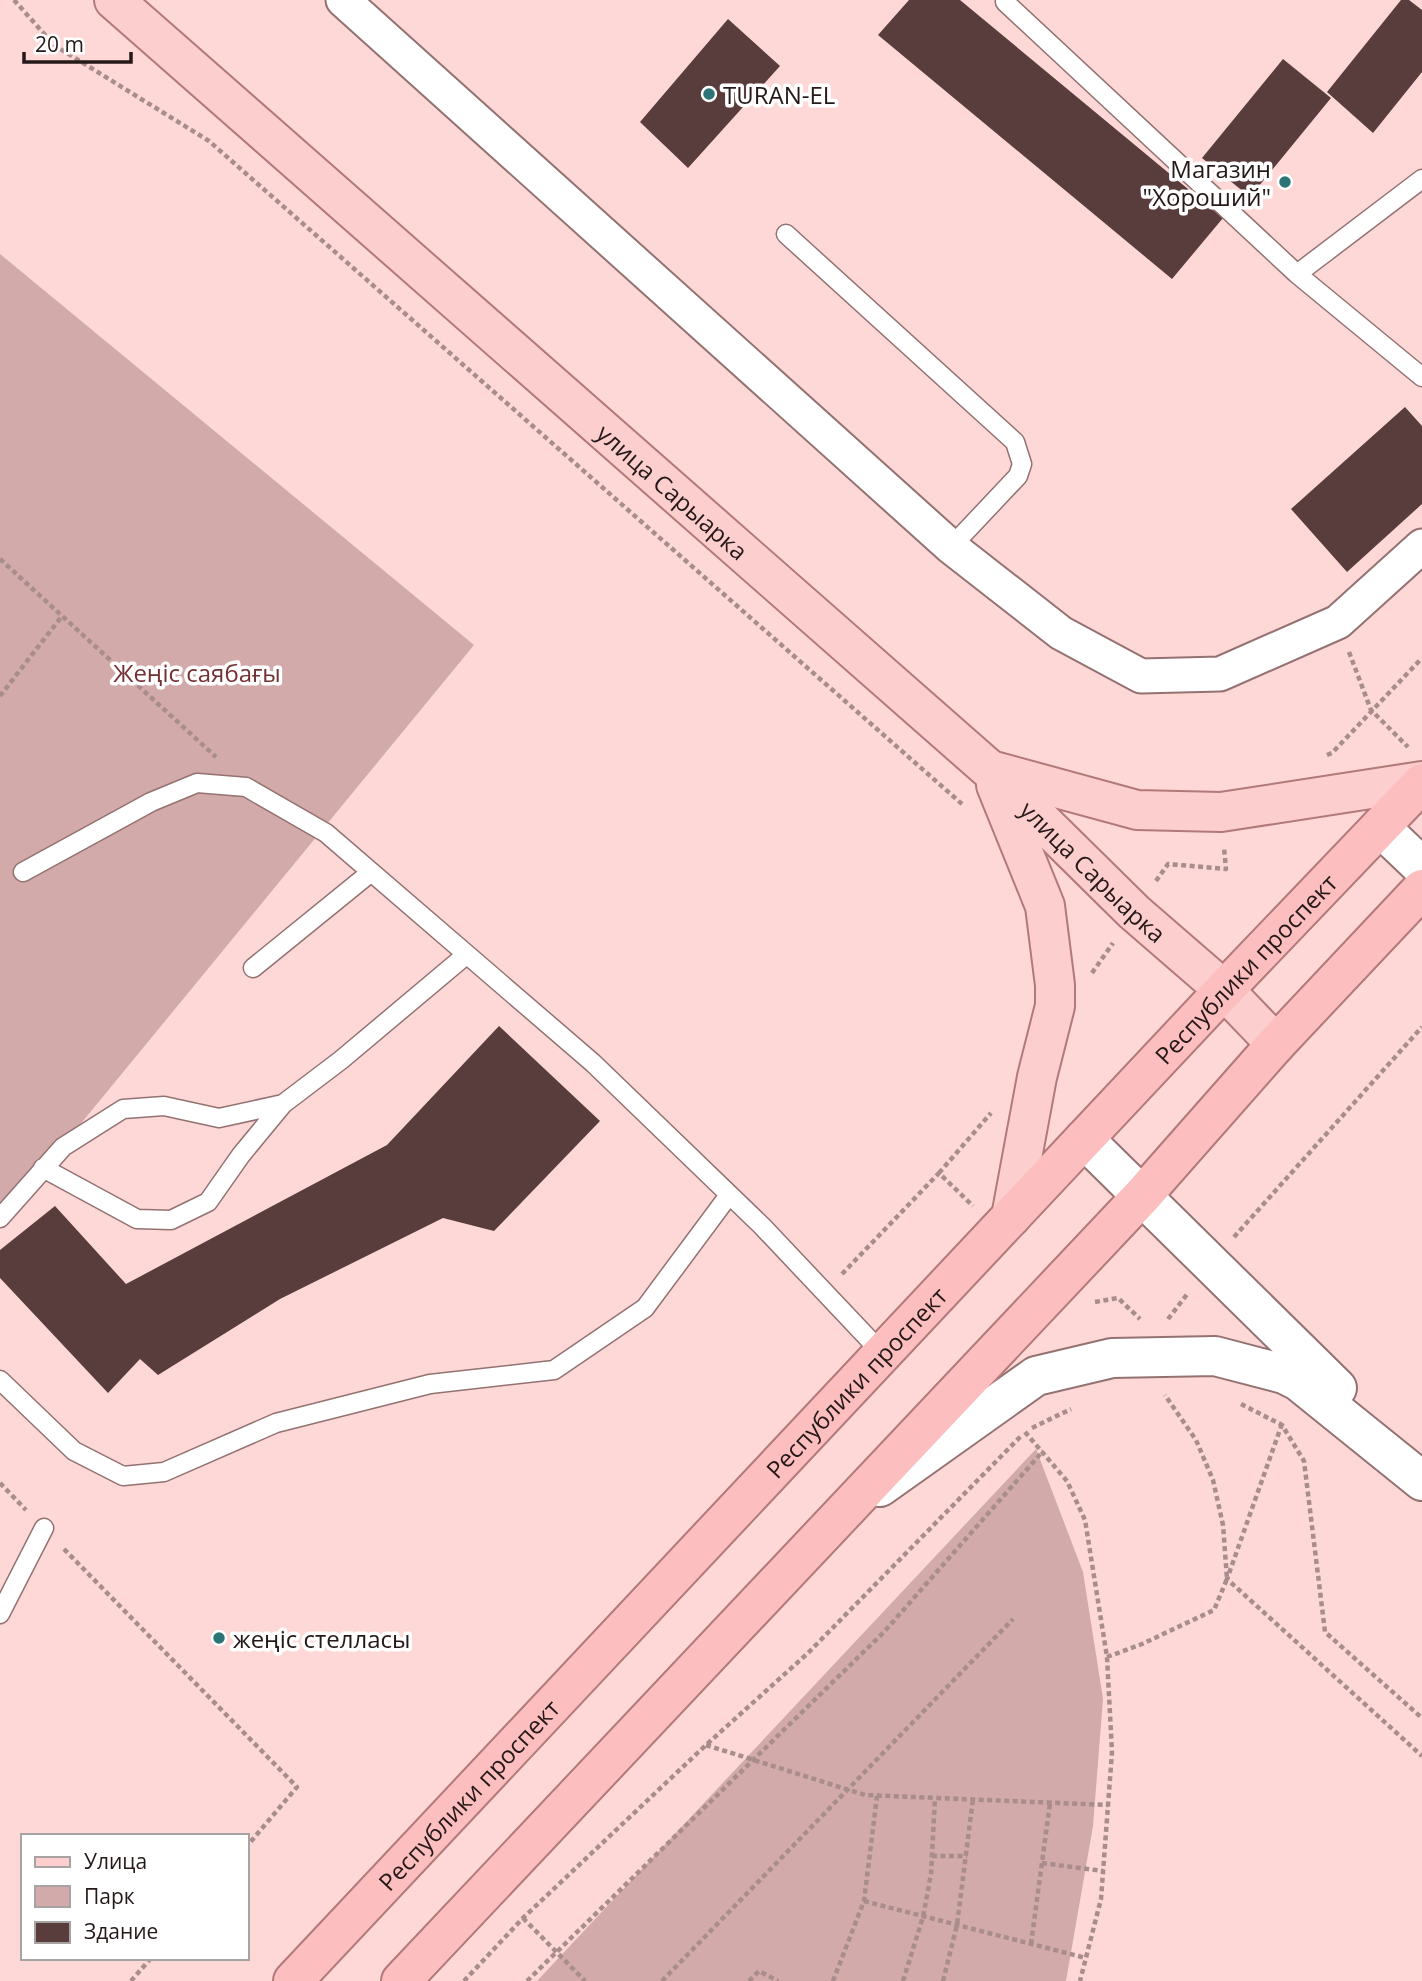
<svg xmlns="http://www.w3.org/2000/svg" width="1422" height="1981" viewBox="0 0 1422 1981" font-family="'Open Sans',sans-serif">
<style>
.green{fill:#d1aaa9}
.building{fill:#593c3c}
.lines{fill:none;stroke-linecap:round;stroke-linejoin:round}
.service-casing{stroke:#937271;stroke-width:21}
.minor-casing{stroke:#937271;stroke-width:37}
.secondary-casing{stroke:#937271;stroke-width:42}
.primary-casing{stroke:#b17979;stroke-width:42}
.trunk-casing{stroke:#b17979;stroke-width:42}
.path{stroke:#a88d8c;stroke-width:4.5;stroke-dasharray:5 3.5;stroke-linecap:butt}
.service{stroke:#fff;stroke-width:18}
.minor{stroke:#fff;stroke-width:33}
.secondary{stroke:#fff;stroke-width:38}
.primary{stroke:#fdcece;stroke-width:38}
.trunk{stroke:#fcbebe;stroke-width:38}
.poi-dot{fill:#2b7578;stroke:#fff;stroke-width:2.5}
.labels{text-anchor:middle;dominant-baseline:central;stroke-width:7;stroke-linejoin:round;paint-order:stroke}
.poi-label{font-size:24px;fill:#251818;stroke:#fff;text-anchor:start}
.street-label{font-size:24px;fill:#251818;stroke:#fff}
.park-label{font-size:24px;fill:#753034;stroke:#fff}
</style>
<rect width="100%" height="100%" fill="#fdd8d7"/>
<path class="green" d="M0,254L474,645L0,1222Z
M1036,1449L1083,1572L1103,1699L1093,1826L1066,1981H537Z"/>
<path class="building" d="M909,0H960L1223,218L1172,279L878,35Z
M1401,0H1409L1422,10V72L1373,133L1327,92Z
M728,19L780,66L688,168L640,122Z
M1283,59L1331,98L1250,197L1202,158Z
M1405,407L1422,426V504L1347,572L1291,509Z
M499,1026L600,1121L494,1231L443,1218L280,1299L158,1375L140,1359L108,1393L0,1278V1250L55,1206L126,1284L387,1145Z"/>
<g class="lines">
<g class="service-casing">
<path id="service" d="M1007,0L1005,2L1297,274L1422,377
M786,234L1015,442L1022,464L1018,476L951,547
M1297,274L1422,179
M23,872L151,802L197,783L246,787L326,833L593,1063L762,1226L883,1354
M253,968L370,873
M43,1168L137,1219L171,1220L208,1202L241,1155L283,1104
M0,1218L63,1147L123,1109L164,1106L219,1118L283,1104L341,1060L466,955
M0,1380L74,1451L123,1476L164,1472L276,1423L430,1384L554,1370L645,1308L729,1195
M0,1614L44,1528"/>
</g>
<g class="minor-casing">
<path id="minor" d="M343,0L951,547L1061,633L1141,676L1220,674L1338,622L1422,546"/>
</g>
<g class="secondary-casing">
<path id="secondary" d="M1380,827L1422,867
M1084,1139L1337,1388
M880,1487L1036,1376L1112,1358L1215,1356L1284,1374L1298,1381L1422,1481"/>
</g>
<g class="primary-casing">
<g id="primary">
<path id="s1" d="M114,0L990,770L1134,912L1224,990L1276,1044"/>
<path d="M994,771L1137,810L1221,812L1422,781"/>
<path d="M996,785L1045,906L1055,985V1006L1037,1077L1011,1217"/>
</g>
</g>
<g class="trunk-casing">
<g id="trunk">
<path id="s2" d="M293,1981L1224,990L1422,783"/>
<path d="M401,1981L1142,1196L1276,1044L1422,889"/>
</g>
</g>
<path class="path" d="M14,0L54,45L209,141L962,804
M0,559L216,757
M1349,652L1371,710L1408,747
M0,696L62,616
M1327,755L1332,753L1422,658
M1156,881L1168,864L1226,869L1224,848
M1092,973L1113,943
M939,1173L991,1113
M1234,1237L1422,1027
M842,1274L939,1173L973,1206
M1095,1302L1118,1298L1140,1319
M1168,1319L1188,1293
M1241,1404L1282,1425L1304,1461L1325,1632L1422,1718
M1282,1424L1227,1579L1422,1756
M1032,1428L1071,1409
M1025,1432L1067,1481L1085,1520L1107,1657L1112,1752L1101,1899L1080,1981
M0,1483L26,1510
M64,1549L297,1787L247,1846
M1107,1657L1142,1644L1214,1610L1227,1579L1223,1525L1213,1480L1196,1440L1165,1395
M706,1745L865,1795L1108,1805
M932,1856H967
M1042,1863L1103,1871
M864,1901L1086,1958
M523,1918L585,1981
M1031,1944L1050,1803
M131,1981L151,1958
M464,1981L523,1918L706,1745L808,1653L1022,1435
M527,1981L884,1632L1043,1451
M662,1981L1013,1619
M749,1981L759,1971L778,1981
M833,1981L864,1901L877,1796
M903,1981L923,1917L931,1874L935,1798
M943,1981L957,1925L973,1799"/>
<use href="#service" class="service"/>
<use href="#minor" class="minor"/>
<use href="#secondary" class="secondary"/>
<use href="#primary" class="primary"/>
<use href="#trunk" class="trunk"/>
</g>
<g class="poi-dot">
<circle cx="709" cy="94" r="7"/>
<circle cx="1285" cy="182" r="7"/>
<circle cx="219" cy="1638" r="7"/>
</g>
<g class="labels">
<g class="poi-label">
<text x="723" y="94">TURAN-EL</text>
<text x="1271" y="168" text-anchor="end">Магазин<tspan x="1271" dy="28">"Хороший"</tspan></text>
<text x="233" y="1638">жеңіс стелласы</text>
</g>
<g class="street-label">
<text stroke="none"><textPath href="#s1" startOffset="744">улица Сарыарка</textPath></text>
<text stroke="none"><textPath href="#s1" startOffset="1311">улица Сарыарка</textPath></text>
<text stroke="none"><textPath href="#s2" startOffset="1390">Республики проспект</textPath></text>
<text stroke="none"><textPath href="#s2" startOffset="822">Республики проспект</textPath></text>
<text stroke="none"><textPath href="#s2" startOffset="256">Республики проспект</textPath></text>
</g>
<g class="park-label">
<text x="197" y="672">Жеңіс саябағы</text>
</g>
</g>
<rect x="21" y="1834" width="228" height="126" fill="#ffffff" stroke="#a8a3a3" stroke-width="2"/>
<rect x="35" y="1857" width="35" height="10" fill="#fdcece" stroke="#a8a3a3" stroke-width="2"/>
<text x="84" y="1869" font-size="21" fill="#251818">Улица</text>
<rect x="35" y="1886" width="35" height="21" fill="#d1aaa9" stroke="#a8a3a3" stroke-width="2"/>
<text x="84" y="1904" font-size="21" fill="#251818">Парк</text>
<rect x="35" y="1922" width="35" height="21" fill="#593c3c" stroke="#a8a3a3" stroke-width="2"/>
<text x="84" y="1939" font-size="21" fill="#251818">Здание</text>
<path d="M24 52v10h107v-10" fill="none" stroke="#251818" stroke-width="3.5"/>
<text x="35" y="52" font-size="21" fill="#251818" stroke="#ffffff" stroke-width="5" paint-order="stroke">20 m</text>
</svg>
